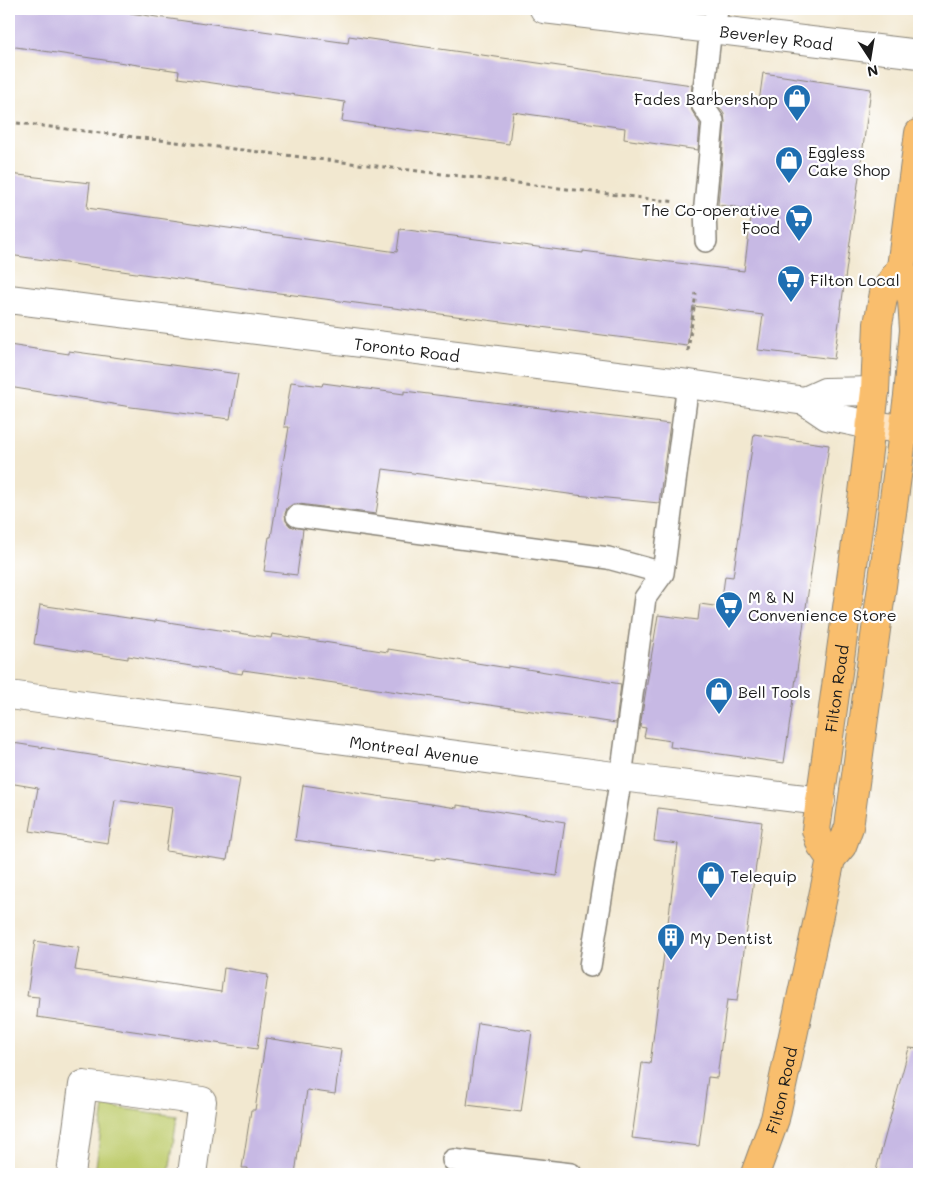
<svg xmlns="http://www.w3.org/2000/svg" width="928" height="1183" viewBox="0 0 928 1183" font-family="Mali,sans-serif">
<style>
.green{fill:#c0cd6f;stroke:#6e7446}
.building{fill:#c7b9e4}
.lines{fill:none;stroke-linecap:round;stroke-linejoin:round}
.lane-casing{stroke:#878276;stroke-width:24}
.street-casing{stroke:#878276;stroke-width:30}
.secondary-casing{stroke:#878276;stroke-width:30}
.primary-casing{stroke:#878276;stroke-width:30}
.path{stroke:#878276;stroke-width:3;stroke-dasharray:4 4;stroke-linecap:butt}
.lane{stroke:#fff;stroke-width:21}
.street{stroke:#fff;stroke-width:28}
.secondary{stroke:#fde5c5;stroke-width:28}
.primary{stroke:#f9be6d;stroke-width:28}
.labels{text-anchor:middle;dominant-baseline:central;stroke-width:4.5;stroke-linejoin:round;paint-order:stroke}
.street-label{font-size:16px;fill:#1c1c1c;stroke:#fff}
.poi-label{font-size:16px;fill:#1c1c1c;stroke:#fff;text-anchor:start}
</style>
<rect width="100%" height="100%" fill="#fff"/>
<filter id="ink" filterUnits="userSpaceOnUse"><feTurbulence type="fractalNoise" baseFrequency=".02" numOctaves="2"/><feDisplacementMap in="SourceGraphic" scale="10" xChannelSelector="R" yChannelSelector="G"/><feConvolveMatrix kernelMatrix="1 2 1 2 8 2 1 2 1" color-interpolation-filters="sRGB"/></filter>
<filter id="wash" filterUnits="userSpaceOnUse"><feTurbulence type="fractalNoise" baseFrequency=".0096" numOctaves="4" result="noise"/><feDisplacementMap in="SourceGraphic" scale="20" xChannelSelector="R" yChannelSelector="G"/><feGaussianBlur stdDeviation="1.12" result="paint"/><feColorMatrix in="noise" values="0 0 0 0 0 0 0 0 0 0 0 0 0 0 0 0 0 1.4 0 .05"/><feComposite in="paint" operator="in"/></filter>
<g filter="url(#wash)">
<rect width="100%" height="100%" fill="#f2e8d0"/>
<path class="green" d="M104,1106L177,1116L169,1174H95Z"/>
<g id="blocks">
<path class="building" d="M9,9H102L205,24L206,23L348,43L349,36L692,85L690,103L692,111L700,124L698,150L624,139L625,128L513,112L509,144L342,121L345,102L178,78L179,71L9,46Z
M763,73L871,89L834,359L758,350L763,315L693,306L687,346L263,291L9,255V174L90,183L87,208L397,252L400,229L583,253V251L645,259L744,271L752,209L718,205L725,122L724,114L715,101V97L759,102Z
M9,345L69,354V351L238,374L230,419L131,407L9,387Z
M291,382L322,386L323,383L404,394V391L670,424L659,503L576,495L383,469L376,514L299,504H293L287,508L285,514L286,521L290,526L303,529L297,575L264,571L269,537H271L289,427H284Z
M754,434L829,445L784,763L670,747L671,741L644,737L646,728L640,727L658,615L698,620L700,604L721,607L725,576L733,577Z
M40,605L155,622V620L271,638L272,634L388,652V649L508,668V666L621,684L616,723L243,670L242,674L128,656V659L34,644Z
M13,743L240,778L227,860L166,851L172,808L115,800L108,843L30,831L38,788L9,783V768Z
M303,785L457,808V805L565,822L557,876L435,858V860L295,840Z
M658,808L762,822L737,1001L727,1000L717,1078L708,1077L699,1146L632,1138L642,1063L650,1064L678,844L654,841Z
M35,941L79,948L75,970L221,992L224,968L268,975L257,1049L37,1017L39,997L27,996Z
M478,1023L532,1031L521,1112L467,1105Z
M266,1038L341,1050L335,1094L307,1090L295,1174H247L248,1168H242L251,1110H255Z
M909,1048L919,1049V1174H875Z"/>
</g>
</g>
<g filter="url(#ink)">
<use href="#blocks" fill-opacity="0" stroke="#878276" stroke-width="1"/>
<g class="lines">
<g class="lane-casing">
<path id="lane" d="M706,241L705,205L713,121L702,104L711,29L718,9
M297,516L608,558L663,573
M590,966L621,777L645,598L663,573L688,384
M453,1160L571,1174"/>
</g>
<g class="street-casing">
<g id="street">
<path id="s1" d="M544,9L919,54"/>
<path id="s2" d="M9,299L688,384L805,401L827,416L870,425"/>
<path d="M805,401L825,392L875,391"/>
<path id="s3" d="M9,695L621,777L821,801"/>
<path d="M71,1174L83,1085L202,1101L192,1174"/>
</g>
</g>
<g class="secondary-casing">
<path id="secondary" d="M870,425L919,431"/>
</g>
<g class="primary-casing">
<g id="primary">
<path id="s4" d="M831,859L821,845L816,830L863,493L875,391L878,324L884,293L901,267"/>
<path id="s5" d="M755,1174L775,1119L831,859L842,846L849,827L908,396L914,330L912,300L901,267L919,133"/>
</g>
</g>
<path class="path" d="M9,122L676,202
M688,351L696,293"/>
<use href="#lane" class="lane"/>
<use href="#street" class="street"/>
<use href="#secondary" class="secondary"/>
<use href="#primary" class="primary"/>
</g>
</g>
<defs>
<g id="shop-pin" transform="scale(1.4375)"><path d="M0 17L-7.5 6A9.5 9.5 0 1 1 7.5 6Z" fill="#1f6fb2" stroke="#fff"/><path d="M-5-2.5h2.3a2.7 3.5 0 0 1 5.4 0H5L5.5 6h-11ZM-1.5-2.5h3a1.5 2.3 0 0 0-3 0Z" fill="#fff"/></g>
<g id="supermarket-pin" transform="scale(1.4375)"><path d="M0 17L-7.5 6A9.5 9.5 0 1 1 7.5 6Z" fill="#1f6fb2" stroke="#fff"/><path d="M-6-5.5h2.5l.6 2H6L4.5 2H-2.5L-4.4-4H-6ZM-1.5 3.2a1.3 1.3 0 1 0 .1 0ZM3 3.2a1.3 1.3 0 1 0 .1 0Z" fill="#fff"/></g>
<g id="building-pin" transform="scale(1.4375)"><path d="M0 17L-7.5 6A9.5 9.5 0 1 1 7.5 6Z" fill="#1f6fb2" stroke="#fff"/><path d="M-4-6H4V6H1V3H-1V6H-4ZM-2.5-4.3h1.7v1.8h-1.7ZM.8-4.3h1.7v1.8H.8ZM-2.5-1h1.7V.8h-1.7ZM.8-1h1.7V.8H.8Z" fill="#fff"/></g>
</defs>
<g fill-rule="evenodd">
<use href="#shop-pin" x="797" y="98"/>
<use href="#shop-pin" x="789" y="160"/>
<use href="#supermarket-pin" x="799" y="218"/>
<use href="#supermarket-pin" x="791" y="279"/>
<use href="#supermarket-pin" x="729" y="605"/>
<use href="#shop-pin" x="719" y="691"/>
<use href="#shop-pin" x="711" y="875"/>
<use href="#building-pin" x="671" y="937"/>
</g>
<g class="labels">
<g class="street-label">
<text stroke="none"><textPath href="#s1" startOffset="234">Beverley Road</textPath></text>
<text stroke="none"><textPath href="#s2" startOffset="401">Toronto Road</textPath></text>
<text stroke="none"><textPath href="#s4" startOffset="176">Filton Road</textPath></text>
<text stroke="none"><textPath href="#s3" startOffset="409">Montreal Avenue</textPath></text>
<text stroke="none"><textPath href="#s5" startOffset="88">Filton Road</textPath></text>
</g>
<g class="poi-label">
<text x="778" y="98" text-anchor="end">Fades Barbershop</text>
<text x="808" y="151">Eggless<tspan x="808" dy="18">Cake Shop</tspan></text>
<text x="780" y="209" text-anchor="end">The Co-operative<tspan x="780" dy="18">Food</tspan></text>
<text x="810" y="279">Filton Local</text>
<text x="748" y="596">M &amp; N<tspan x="748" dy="18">Convenience Store</tspan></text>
<text x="738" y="691">Bell Tools</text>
<text x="730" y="875">Telequip</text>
<text x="690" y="937">My Dentist</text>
</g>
</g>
<rect width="928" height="1183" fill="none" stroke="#fff" stroke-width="30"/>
<g transform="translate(870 58) rotate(168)" stroke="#ffffff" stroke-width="4" paint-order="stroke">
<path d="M0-4L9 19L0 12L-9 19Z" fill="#1c1c1c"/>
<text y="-8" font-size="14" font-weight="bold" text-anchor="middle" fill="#1c1c1c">N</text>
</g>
</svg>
